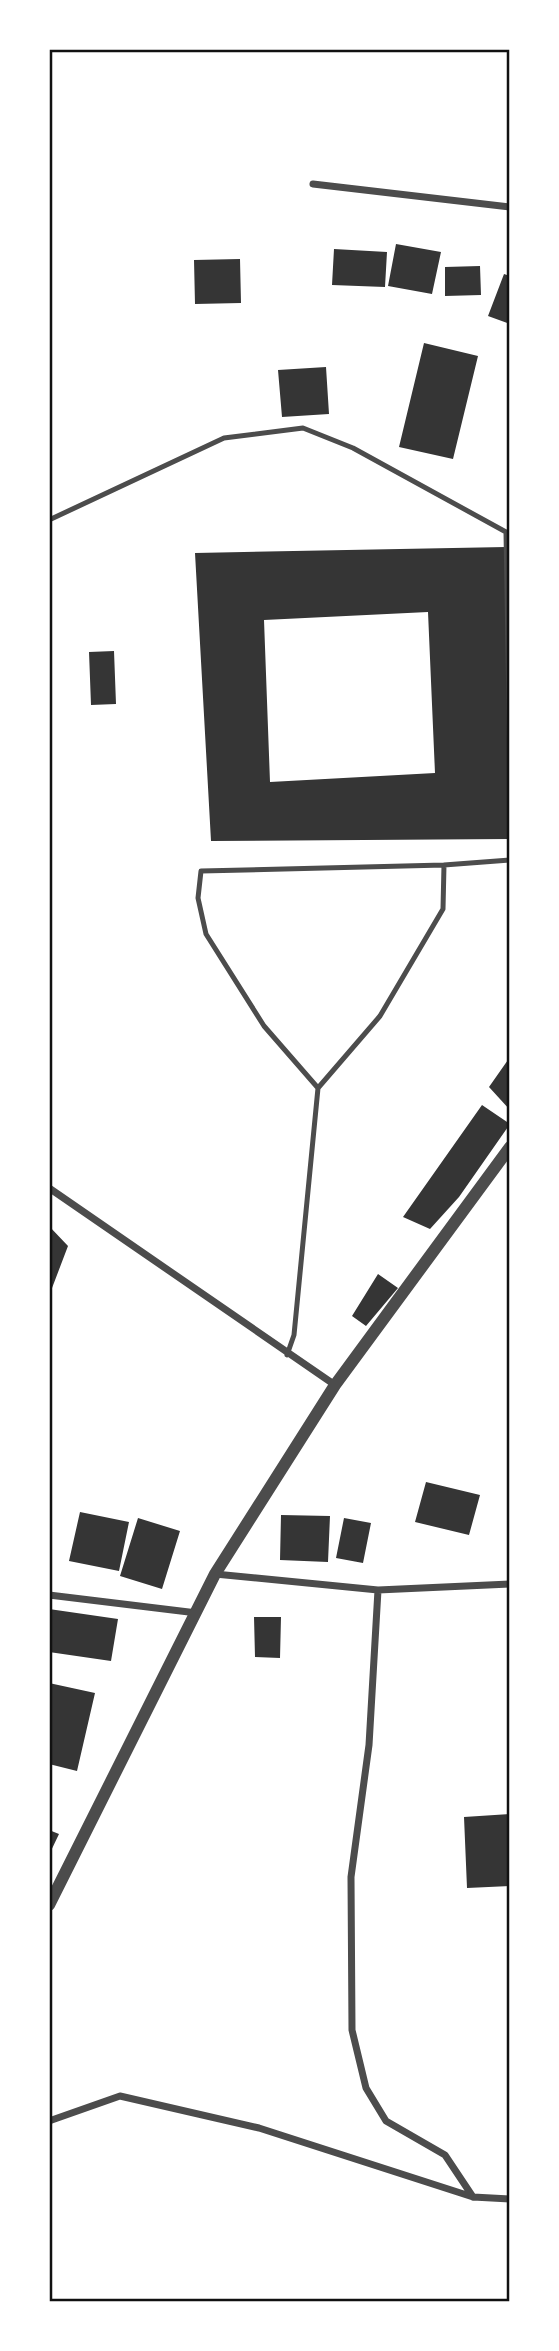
<svg xmlns="http://www.w3.org/2000/svg" width="559" height="2351" viewBox="0 0 559 2351" font-family="'PT Sans',sans-serif">
<style>
.building{fill:#353535;fill-rule:evenodd}
.lines{fill:none;stroke-linecap:round;stroke-linejoin:round}
.service{stroke:#4c4c4c;stroke-width:5}
.minor{stroke:#4c4c4c;stroke-width:7}
.tertiary{stroke:#4c4c4c;stroke-width:12}
.neatline{fill:none;stroke:#111;stroke-width:2.5}
</style>
<rect width="100%" height="100%" fill="#fff"/>
<path class="building" d="M396,244L441,252L432,294L388,286Z
M334,249L387,252L385,287L332,285Z
M240,259L241,303L195,304L194,260Z
M480,266L481,295L445,296V267Z
M504,274L510,276V324L488,316Z
M424,343L478,356L453,459L399,447Z
M326,367L329,414L282,417L278,370Z
M506,547L510,839L211,841L195,553ZM428,612L435,773L270,782L264,620Z
M114,651L116,704L91,705L89,652Z
M510,1057V1110L489,1087Z
M482,1105L510,1124L459,1197L430,1229L403,1217Z
M49,1226L68,1246L49,1296Z
M378,1274L398,1288L366,1326L352,1316Z
M426,1482L480,1495L469,1535L415,1522Z
M80,1512L129,1522L119,1571L69,1561Z
M281,1515L330,1516L328,1562L280,1560Z
M138,1518L180,1531L162,1589L120,1576Z
M344,1518L371,1523L363,1563L336,1558Z
M49,1609L118,1619L111,1661L49,1652Z
M254,1617H281L280,1658L255,1657Z
M49,1683L95,1693L77,1771L49,1764Z
M510,1814V1886L467,1888L464,1817Z
M49,1830L59,1834L49,1855Z"/>
<g class="lines">
<path class="service" d="M49,520L224,438L303,428L353,448L506,532L510,769
M444,865L510,860
M287,1355L294,1335L318,1088L264,1026L206,934L198,898L201,871L444,865L443,909L380,1016L318,1088"/>
<path class="minor" d="M313,184L510,207
M49,1188L335,1385
M215,1574L378,1590L510,1584
M378,1590L369,1745L351,1877L352,2030L366,2088L386,2121L445,2155L473,2197
M49,1595L197,1613
M49,2121L120,2096L259,2128L473,2197L510,2199"/>
<path class="tertiary" d="M49,1905L215,1574L335,1385L510,1147"/>
</g>
<rect width="559" height="2351" fill="none" stroke="#ffffff" stroke-width="102"/>
<rect x="51" y="51" width="457" height="2249" class="neatline"/>
</svg>
